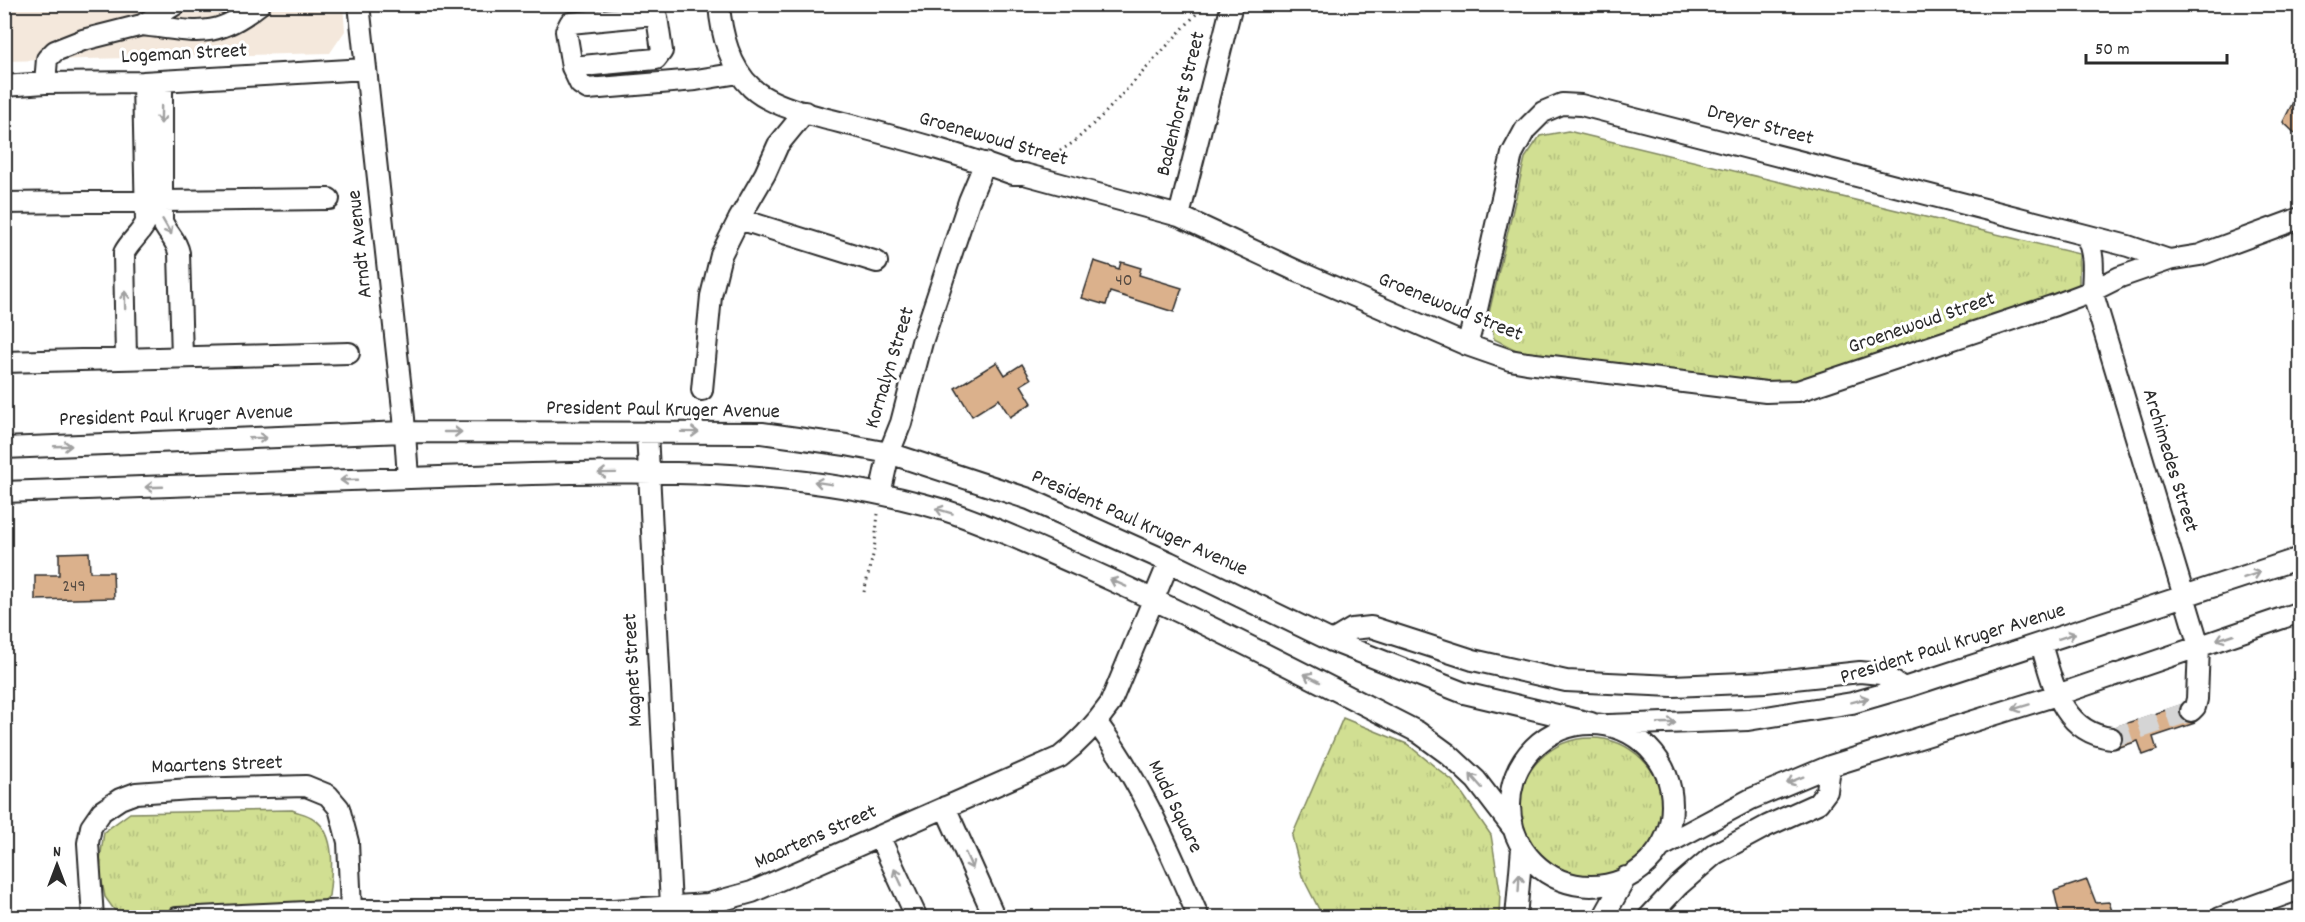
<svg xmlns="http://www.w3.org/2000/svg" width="2305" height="922" viewBox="0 0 2305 922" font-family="Dekko,sans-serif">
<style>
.built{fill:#f4e8dc}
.grass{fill:url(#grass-tufts);stroke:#7e855e;stroke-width:1.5}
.building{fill:#dbb18c;stroke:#2b2b2b;stroke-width:1.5}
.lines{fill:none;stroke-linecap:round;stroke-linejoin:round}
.minor-tunnel{stroke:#d5d5d5;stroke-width:20;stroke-dasharray:20 10;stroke-linecap:butt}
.minor-casing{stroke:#2b2b2b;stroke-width:24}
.path{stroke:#2b2b2b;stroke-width:3;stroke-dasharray:1.5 4.5;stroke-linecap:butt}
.minor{stroke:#fff;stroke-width:20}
.oneway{stroke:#a0a0a0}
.labels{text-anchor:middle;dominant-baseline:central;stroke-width:6;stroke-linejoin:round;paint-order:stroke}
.number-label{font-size:18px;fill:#574c43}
.street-label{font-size:21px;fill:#2b2b2b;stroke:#fff}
</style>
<defs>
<pattern id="grass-tufts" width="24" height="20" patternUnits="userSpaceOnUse" patternTransform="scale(1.5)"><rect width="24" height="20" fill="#d1df92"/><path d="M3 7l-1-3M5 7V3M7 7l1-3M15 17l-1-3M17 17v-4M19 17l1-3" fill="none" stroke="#b4c07e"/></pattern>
</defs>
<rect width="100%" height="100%" fill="#fff"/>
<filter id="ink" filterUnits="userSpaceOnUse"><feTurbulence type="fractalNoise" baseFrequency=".0167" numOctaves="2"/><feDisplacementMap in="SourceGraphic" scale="12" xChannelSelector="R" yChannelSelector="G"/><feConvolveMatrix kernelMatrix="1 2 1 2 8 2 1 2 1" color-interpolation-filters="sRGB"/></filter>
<g filter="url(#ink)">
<path class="built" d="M4,5H343L345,31L330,53L5,61Z"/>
<path class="grass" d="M1568,131L2079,254V290L1781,387L1522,353L1494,339L1489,313L1525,158L1540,136Z
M1343,718L1407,744L1455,783L1491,835L1500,891L1499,917H1323L1302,876L1292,836Z
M1519 810a72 72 0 1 1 144 0a72 72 0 1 1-144 0Z
M292,810C299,813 308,814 314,819C337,834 332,873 329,896L310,914L120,918L105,897L99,867L104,832L130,813Z"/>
<path class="building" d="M2301,86V139L2283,122Z
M1094,261L1119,269L1121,262L1141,268L1139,275L1182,288L1174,312L1110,292L1106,305L1082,298Z
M997,362L1005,375L1022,364L1031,379L1021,385L1032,403L1010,417L999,399L972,416L955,388Z
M89,552L90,572H113L114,598L35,600V575H59V553Z
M2181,705L2179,714L2182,719L2187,722L2195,723L2153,737L2157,750L2143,755L2138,741L2117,748L2122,741L2123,735L2115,727Z
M2087,880L2096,903L2109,902L2114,917H2060L2054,891Z"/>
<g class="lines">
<path class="minor-tunnel" d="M2111,738L2191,711"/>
<g class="minor-casing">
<path id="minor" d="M359,4L404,418L408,478
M719,4C721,33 730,68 752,88C774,109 829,119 859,127C911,141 963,155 1013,174H1024L1179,216L1297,271L1467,345L1510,360L1527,363L1766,392L1798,391L2055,305L2092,291L2120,277L2169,260L2200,255L2300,218
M142,25C196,31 214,41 260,4
M572,67L656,59L662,51L657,17L653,15L570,23L566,31L572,67L580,84L588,89L696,80L739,73
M162,81V221C167,234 176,238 179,253L182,357
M45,83L47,59L55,51L83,40L142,25L176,4
M4,86L45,83L143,82L366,69
M4,203L329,199
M1179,216L1232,4
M739,219L877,262
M2086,236C2095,254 2093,270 2092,291L2199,646L2197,699L2195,707L2191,711
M1467,345L1477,309L1512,154L1525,130L1543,112L1562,104L1581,105L2128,246L2169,260
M126,359L124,253C130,241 141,234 146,222L143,82
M4,362L349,353
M702,390L711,296L721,255L739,219L765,174L778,145L805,112
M647,432L671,906L668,917
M4,448L404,432L762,433L846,445L889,453L1029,499L1169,562L1332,641L1464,693L1591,723
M4,492C159,487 314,480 469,476C628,471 790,464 944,510C991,525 1036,547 1080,566C1195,617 1306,675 1418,732L1448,754L1476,780L1512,827
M880,494L889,453L901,423L922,342L969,201L985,163
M1332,641L1352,629L1371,627L1473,660L1566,681L1673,686L1766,682L1860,672L1881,674L1902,687H1907
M2041,644C2053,684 2062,732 2111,738
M1097,723C1143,785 1168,847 1199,918
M1510 805a81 81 0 1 1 162 0a81 81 0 1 1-162 0Z
M1609,725L1748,720L1852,703L1907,687L2300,558
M945,807L995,918
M879,836L917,918
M1661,847L1751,799L1830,766L2057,695L2300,612
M93,918L88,843L91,827L102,811L120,799L136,793L190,789L306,786L328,795L339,808L348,842L351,910
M177,918L351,910H613L708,904L752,892L1060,757C1080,742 1095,725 1110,704L1169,562
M1516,918L1522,848
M1603,918L1626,877
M1648,918L1678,886L1715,854L1767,826L1818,803L1827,791L1830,766
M2220,918L2300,889"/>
</g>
<path class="path" d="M1045,161L1074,142L1105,113L1199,11L1202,4
M864,592L874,551L878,514"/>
<use href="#minor" class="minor"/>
</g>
<defs><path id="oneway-shaft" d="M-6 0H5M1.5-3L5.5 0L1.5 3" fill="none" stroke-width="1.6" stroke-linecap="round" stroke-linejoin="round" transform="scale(1.5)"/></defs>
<g class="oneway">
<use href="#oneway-shaft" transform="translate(161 115) rotate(91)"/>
<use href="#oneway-shaft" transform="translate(167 227) rotate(60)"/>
<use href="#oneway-shaft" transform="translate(125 300) rotate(-91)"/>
<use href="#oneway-shaft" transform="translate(453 432)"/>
<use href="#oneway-shaft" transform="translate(690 432) rotate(1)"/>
<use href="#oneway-shaft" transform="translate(258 438) rotate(-2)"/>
<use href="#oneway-shaft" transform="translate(63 446) rotate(-2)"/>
<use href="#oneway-shaft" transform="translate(607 473) rotate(179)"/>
<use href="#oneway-shaft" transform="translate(349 480) rotate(178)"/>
<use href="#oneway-shaft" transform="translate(823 483) rotate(-171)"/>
<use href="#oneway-shaft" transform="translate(154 487) rotate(178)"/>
<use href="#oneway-shaft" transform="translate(944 511) rotate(-163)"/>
<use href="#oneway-shaft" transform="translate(2252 575) rotate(-19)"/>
<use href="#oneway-shaft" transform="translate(1118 583) rotate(-156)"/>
<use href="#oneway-shaft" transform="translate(2067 636) rotate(-18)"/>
<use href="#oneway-shaft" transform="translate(2225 637) rotate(162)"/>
<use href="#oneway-shaft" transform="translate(1312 678) rotate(-153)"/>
<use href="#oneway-shaft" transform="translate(1860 700) rotate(-15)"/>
<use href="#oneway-shaft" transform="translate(2021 707) rotate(163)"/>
<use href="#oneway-shaft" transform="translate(1667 723) rotate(-2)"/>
<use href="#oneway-shaft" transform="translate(1795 780) rotate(158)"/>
<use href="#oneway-shaft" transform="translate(1476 781) rotate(-131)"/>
<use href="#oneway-shaft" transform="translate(969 861) rotate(66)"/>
<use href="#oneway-shaft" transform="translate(898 877) rotate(-115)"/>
<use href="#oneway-shaft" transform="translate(1519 883) rotate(-87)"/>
</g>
</g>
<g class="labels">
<g class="number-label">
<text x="1124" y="281">40</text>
<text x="74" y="587">249</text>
</g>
<g class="street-label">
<text transform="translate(184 55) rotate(-3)">Logeman Street</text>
<text transform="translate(1182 104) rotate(-76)">Badenhorst Street</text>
<text transform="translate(1760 126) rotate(15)">Dreyer Street</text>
<text transform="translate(993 140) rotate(16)">Groenewoud Street</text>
<text transform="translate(361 244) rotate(-96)">Arndt Avenue</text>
<text transform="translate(1450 308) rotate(22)">Groenewoud Street</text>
<text transform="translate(1922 324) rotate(-19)">Groenewoud Street</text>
<text transform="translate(891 368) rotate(-73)">Kornalyn Street</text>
<text transform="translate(663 411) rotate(1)">President Paul Kruger Avenue</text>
<text transform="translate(176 417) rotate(-2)">President Paul Kruger Avenue</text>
<text transform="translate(2169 461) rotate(73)">Archimedes Street</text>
<text transform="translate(1139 524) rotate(24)">President Paul Kruger Avenue</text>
<text transform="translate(1953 645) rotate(-17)">President Paul Kruger Avenue</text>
<text transform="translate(634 670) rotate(-93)">Magnet Street</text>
<text transform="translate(217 766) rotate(-2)">Maartens Street</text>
<text transform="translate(1174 807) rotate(64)">Mudd Square</text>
<text transform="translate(816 838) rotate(-24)">Maartens Street</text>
</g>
</g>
<rect width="2305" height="922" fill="none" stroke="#fff" stroke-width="24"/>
<rect x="12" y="12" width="2281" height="898" fill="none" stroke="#2b2b2b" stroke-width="2" filter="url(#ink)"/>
<g transform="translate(57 865)" stroke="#ffffff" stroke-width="4.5" paint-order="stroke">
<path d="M0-4.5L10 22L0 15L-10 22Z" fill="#2b2b2b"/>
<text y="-9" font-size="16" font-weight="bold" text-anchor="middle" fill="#2b2b2b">N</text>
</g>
<path d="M2086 54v9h141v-9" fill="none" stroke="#2b2b2b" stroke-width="3"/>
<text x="2095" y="54" font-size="18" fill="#2b2b2b" stroke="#ffffff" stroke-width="4.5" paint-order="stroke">50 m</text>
</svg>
